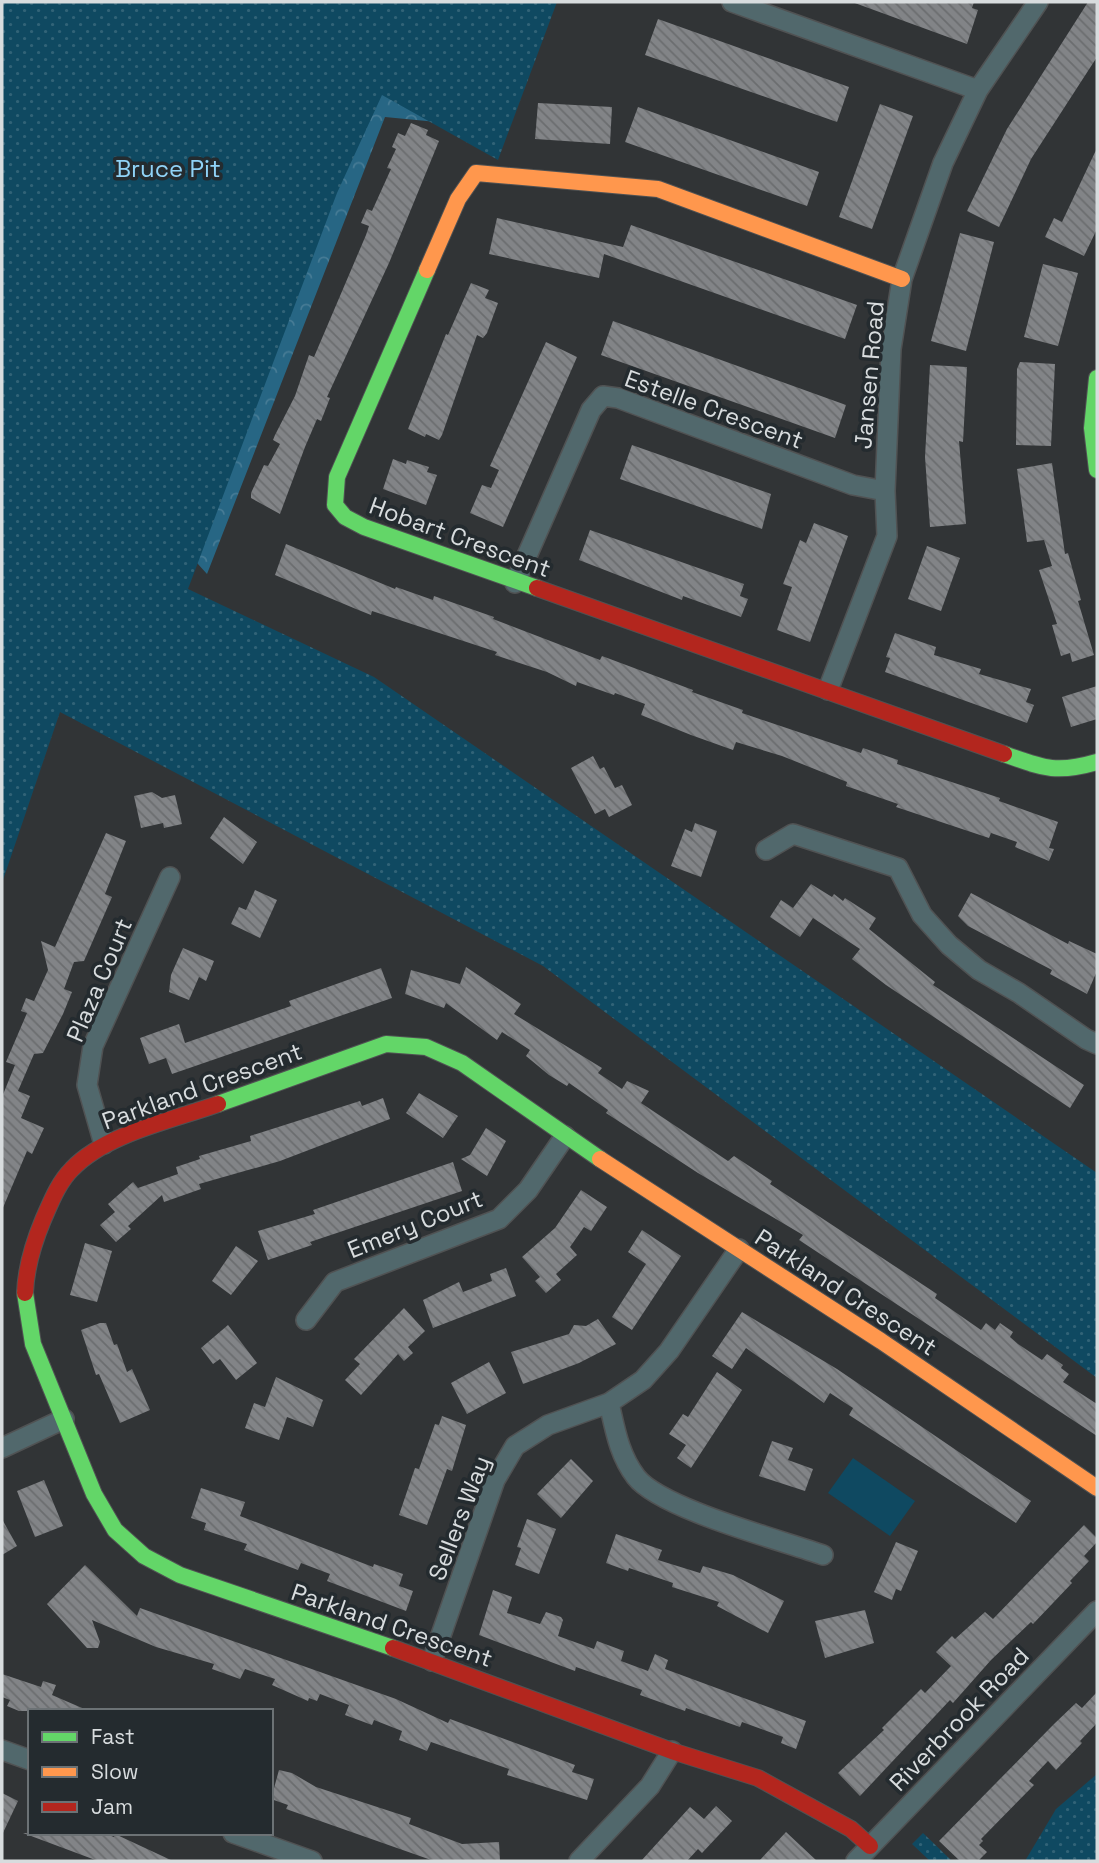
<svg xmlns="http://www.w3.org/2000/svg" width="1099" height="1863" viewBox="0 0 1099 1863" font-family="'Space Grotesk',sans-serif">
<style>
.green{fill:#0f4961}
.forest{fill:url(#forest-crowns)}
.park{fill:url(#park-dots)}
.building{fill:url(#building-back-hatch)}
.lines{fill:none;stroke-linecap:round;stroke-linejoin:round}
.street-casing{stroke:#505253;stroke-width:22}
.fast-casing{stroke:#505253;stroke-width:18}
.slow-casing{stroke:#505253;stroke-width:18}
.jam-casing{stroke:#505253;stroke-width:18}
.street{stroke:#51686c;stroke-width:19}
.fast{stroke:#63d668;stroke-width:16}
.slow{stroke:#ff974d;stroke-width:16}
.jam{stroke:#b3261e;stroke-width:16}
.labels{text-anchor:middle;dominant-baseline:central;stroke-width:7;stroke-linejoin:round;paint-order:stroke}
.park-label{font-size:24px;fill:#90d3f7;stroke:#242b2f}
.street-label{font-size:24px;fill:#d8dcde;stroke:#242b2f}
</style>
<defs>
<pattern id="forest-crowns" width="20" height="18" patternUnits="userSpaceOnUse" patternTransform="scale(1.75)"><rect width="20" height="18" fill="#276684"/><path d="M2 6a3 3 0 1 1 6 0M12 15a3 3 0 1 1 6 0" fill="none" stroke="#467b95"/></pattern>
<pattern id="park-dots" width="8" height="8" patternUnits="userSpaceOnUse" patternTransform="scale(1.75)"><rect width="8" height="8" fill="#0f4961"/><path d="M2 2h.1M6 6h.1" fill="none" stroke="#316377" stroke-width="1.8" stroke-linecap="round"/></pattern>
<pattern id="building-back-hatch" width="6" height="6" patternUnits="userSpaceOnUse" patternTransform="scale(1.75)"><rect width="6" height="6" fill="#828487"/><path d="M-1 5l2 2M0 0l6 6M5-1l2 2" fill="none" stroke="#6b6d6f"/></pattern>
</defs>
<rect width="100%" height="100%" fill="#313436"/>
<path class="green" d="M853,1458L915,1501L890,1536L828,1493Z"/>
<path class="forest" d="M338,11L499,128L385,117L207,574L161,523Z"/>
<path class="park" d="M2,2H557L498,160L382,95L337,193L188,589L374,677L1097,1173V1378L543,966L60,712L2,883Z
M1097,1774V1861H1025L1056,1809Z
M923,1833L952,1861H930L912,1844Z"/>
<path class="building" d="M852,2H974L972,8L978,10L967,44Z
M1088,2H1097V57L1031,159L999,227L967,211L1007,129Z
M658,19L849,87L837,122L645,55Z
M538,103L612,107L610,144L535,139Z
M880,104L913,116L872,229L839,217Z
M638,107L819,172L807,206L625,142Z
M411,123L428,130L426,135L439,141L389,263L327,397L330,398L321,421L317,419L305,447L280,514L251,498V493L264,465L268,466L280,444L273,440L275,435L295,396L309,355L314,357L366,235L369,226L361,223L367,209L372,211L391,169L387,168L396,149L392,147L398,133L405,136Z
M1097,148V229L1084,256L1045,237L1054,218L1062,222Z
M497,218L623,247L631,225L857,305L845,339L604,254L599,278L489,254Z
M960,233L994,242L966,351L931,341Z
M1043,264L1078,273L1058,346L1024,337Z
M471,283L489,290L485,298L498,303L487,333L483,338L477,335L442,435L439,440L426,434L425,437L408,429L446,334L448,335Z
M613,321L846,405L835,438L601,355Z
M546,342L577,357L503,527L470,513L482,485L491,488L499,470L490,466Z
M1020,362L1055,364L1051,446L1016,445L1017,369Z
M930,365L967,367L963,442L959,441L966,524L930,527L925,457Z
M632,445L771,494L762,529L620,479Z
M393,459L406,464L407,460L429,467L427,472L437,475L426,505L383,489Z
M1052,463L1065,554L1068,553L1081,600L1078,601L1094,655L1072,662L1070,653L1061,656L1052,625L1057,624L1039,570L1052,566L1044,540L1027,542L1017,469Z
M814,523L848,536L810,642L777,630L792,587L783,584L800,540L806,543Z
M590,530L744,584L740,596L748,599L741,617L683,596L682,600L579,560Z
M286,544L395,589L396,587L433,600L434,596L494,617L493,619L600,660L602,656L693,690L692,692L743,710L742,713L861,753L863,748L898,760L897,764L1000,798L999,801L1058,822L1049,848L1054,849L1049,861L1015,847L1017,842L991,833L989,838L896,807L898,804L846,786L847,782L782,756L736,742L733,750L691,735L641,715L645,704L615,693L614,695L577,682L576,686L547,672L495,655L497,652L372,611L371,615L356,609L275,575Z
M927,546L960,558L941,611L908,599Z
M895,633L936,647L934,655L981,669L979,674L1031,689L1026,702L1034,705L1027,723L885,672L890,658L886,657Z
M1097,686V719L1071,727L1062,697Z
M593,756L600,769L604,767L615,788L622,785L632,805L609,817L605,809L595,814L571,768Z
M152,792L162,798L175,795L182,824L164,828L163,823L141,828L134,796Z
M224,817L257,842L243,864L210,838Z
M695,823L717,831L701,877L671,866L685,829L692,832Z
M106,833L126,841L105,894L112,897L84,961L74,962L64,989L72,992L63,1014L43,1053L34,1054L18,1091L30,1096L21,1118L44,1128L32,1154L27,1151L2,1210V1097L15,1065L6,1062L27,1013L21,1011L26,998L34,1001L48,970L41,941L55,947Z
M811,884L832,897L834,894L843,901L845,898L876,918L869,929L935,982L933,985L1084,1085L1070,1108L886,985L852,959L860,949L813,918L800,937L770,917L781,900L793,908Z
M255,890L277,900L260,938L231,924L239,907L246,910Z
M971,893L1068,944L1069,941L1097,954V971L1087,994L1050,974L1052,970L968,926L958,916Z
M183,948L214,961L206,981L199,977L189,1000L169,992L171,975Z
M466,967L521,1004L514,1014L602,1068L598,1073L622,1089L627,1081L649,1091L641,1103L728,1161L734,1156L772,1181L770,1184L937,1294L935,1298L981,1330L986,1323L995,1330L1000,1323L1013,1332L1010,1337L1018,1344L1042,1360L1047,1354L1063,1365L1061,1368L1069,1374L1063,1382L1097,1404V1436L799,1240L803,1235L698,1173L606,1113L608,1110L569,1083L567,1086L549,1075L526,1056L530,1050L502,1032L497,1040L446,1003L444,1008L405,994L411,970L460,984Z
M381,968L392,998L172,1074L166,1058L149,1064L140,1038L179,1024L185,1043L291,1006L289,1001Z
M419,1093L458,1116L443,1138L406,1113Z
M383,1098L390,1119L280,1161L199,1184L201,1189L164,1202L162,1195L128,1226L131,1229L116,1242L100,1225L115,1212L108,1204L133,1182L138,1188L178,1174L176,1167L200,1159L199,1156L251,1141L250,1136L360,1101L362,1106Z
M486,1128L506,1141L487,1176L461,1159L470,1155Z
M453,1162L462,1191L310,1242L312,1245L268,1260L258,1231L315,1214L313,1210Z
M581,1190L607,1207L591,1231L584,1227L570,1247L577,1255L556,1274L561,1280L546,1293L535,1281L540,1277L522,1257L555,1228Z
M642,1230L681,1256L632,1330L612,1317L646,1264L628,1252Z
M85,1243L112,1251L97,1302L70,1295Z
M236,1246L258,1261L231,1295L212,1281Z
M506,1268L516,1296L433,1328L423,1300L459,1282L463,1292L492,1281L490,1274Z
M404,1308L425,1331L408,1347L413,1353L404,1361L398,1354L361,1395L345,1380L360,1364L354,1359Z
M742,1312L837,1369L1031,1501L1016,1523L849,1415L853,1408L830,1393L824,1403L746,1348L732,1369L712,1356Z
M598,1319L616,1344L579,1363L523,1384L511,1352L569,1334L574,1325L586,1326Z
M100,1323H106L114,1345L117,1344L127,1372L132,1369L150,1410L120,1423L99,1374L96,1375L81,1330Z
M228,1325L257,1363L236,1380L220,1359L213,1364L201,1348Z
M489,1362L506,1393L467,1414L451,1383Z
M717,1372L742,1390L691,1468L677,1458L686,1445L669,1434L683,1414L688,1417Z
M276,1377L323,1400L313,1427L287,1417L279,1440L245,1428L254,1403L265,1407Z
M442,1416L466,1425L452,1471L447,1469L427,1525L399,1515L415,1468L419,1469L435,1424L439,1425Z
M772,1441L793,1448L788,1460L813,1469L805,1491L759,1476Z
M571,1459L593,1481L561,1518L537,1494Z
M44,1480L63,1526L35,1537L17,1491Z
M201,1488L245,1502L240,1516L373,1567L374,1564L403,1574L399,1586L413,1591L406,1611L327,1581L330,1574L301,1563L298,1570L244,1550L247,1544L204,1530L206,1523L191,1518Z
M2,1519L17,1546L2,1555Z
M527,1519L556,1529L539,1574L515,1565L521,1548L517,1547Z
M1084,1525L1097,1538V1542L1084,1556L1089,1561L1070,1581L1072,1583L1033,1624L1031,1622L991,1660L953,1703L950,1700L860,1796L838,1773L884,1730L882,1728L921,1689L925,1693L951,1666L936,1652L952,1636L955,1639L985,1612L993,1619Z
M616,1534L662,1550L658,1560L700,1573L703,1566L733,1575L784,1601L768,1633L717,1606L719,1602L672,1587L673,1583L629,1568L628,1571L606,1563Z
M896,1542L918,1551L901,1591L896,1589L892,1600L874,1592Z
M85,1565L137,1616L140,1608L396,1699L448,1723L450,1719L575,1765L572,1772L594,1779L587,1800L507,1775L509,1769L431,1742L427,1751L412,1745L399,1740L402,1731L374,1720L372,1725L345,1715L349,1705L320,1694L317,1701L309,1698L308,1701L272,1685L275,1679L245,1669L240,1679L212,1669L214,1664L156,1647L92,1620L100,1642L98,1648H87L47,1604Z
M493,1590L512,1597L507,1613L540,1624L546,1612L561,1617L563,1620L558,1636L594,1649L597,1641L624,1651L621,1661L648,1671L655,1654L668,1660L665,1669L806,1721L796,1749L781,1743L783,1737L742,1722L740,1727L686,1708L685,1711L640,1695L642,1690L576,1667L575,1671L479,1635Z
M865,1610L874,1643L825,1658L815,1621Z
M2,1674L41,1687L43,1681L56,1685L52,1695L89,1711H19L7,1706L10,1700L2,1697Z
M1097,1692V1723L1080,1741L1082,1743L1056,1770L1048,1761L1029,1781L1034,1785L981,1839L983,1841L979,1845L987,1852L978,1861H960L939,1841L1054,1724L1076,1703L1082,1708Z
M279,1770L292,1773L316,1787L411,1818L409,1824L462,1844L499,1842L500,1861H434L286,1809L288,1805L271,1799Z
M2,1793L18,1801L2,1835Z
M716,1806L732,1821L702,1853L698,1849L687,1861H641L690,1807L704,1819Z
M786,1832L817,1861H759Z
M23,1833H103L114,1837L115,1834L173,1861H98Z"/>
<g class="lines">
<g class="street-casing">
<path id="street" d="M732,2L978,90
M515,583L591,410L603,396L618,398L853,485L885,491
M828,690L887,536L885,491L891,349L902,279L943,163L978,90L1038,2
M766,850L793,834L898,868L922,915L949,945L979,970L1019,993L1086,1039L1097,1044
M104,1144L87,1085L93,1046L170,877
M306,1320L335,1282L499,1219L528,1190L565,1136
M609,1403C615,1429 619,1455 636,1477C661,1509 781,1540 823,1555
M2,1448L64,1419
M432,1661L495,1480L515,1446L548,1425L609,1403L643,1380L669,1351L739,1249
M2,1750L30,1760
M233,1833L312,1861
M579,1861L650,1786L672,1751
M856,1861L1097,1611"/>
</g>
<g class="fast-casing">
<path id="fast" d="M427,270L337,477L335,505L345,517L364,527L537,588
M1097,378L1092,428L1097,470
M1004,754C1043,768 1056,774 1097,762
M218,1104L386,1044L426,1047L462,1063L600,1159
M25,1293L33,1344L94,1494L115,1530L144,1556L180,1575L393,1648"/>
</g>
<g class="slow-casing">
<path id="slow" d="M427,270L458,199L476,173L658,189L902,279
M600,1159L881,1341L1097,1488"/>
</g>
<g class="jam-casing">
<path id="jam" d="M537,588L1004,754
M25,1293C26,1267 33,1244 43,1220C51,1202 58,1183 72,1169C105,1134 173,1120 218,1104
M393,1648L672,1751L758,1778L851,1829L870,1846"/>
</g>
<use href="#street" class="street"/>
<use href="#fast" class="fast"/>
<use href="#slow" class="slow"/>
<use href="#jam" class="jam"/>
</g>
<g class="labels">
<g class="park-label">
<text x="168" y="168">Bruce Pit</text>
</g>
<g class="street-label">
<text transform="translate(869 375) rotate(-85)">Jansen Road</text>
<text transform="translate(714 409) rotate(20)">Estelle Crescent</text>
<text transform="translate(460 537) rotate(20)">Hobart Crescent</text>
<text transform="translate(99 980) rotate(-67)">Plaza Court</text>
<text transform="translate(202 1086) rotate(-20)">Parkland Crescent</text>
<text transform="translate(415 1224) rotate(-22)">Emery Court</text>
<text transform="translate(846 1292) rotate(33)">Parkland Crescent</text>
<text transform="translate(459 1518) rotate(-69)">Sellers Way</text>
<text transform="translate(392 1625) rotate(19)">Parkland Crescent</text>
<text transform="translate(959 1719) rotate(-46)">Riverbrook Road</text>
</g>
</g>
<rect width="1099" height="1863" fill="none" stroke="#d8dcde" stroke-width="7"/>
<rect x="28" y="1709" width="245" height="126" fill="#242b2f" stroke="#6c7275" stroke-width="2"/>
<rect x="42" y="1732" width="35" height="10" fill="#63d668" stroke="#6c7275" stroke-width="2"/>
<text x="91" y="1744" font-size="21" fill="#d8dcde">Fast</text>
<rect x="42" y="1767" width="35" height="10" fill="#ff974d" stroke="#6c7275" stroke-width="2"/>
<text x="91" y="1779" font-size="21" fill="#d8dcde">Slow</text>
<rect x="42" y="1802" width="35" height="10" fill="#b3261e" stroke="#6c7275" stroke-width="2"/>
<text x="91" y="1814" font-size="21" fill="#d8dcde">Jam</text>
</svg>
